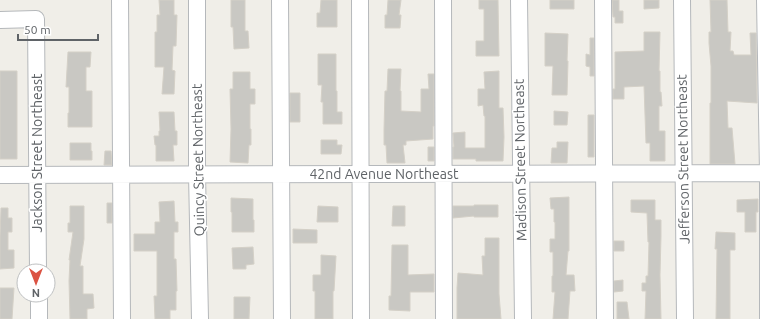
<svg xmlns="http://www.w3.org/2000/svg" width="769" height="319" viewBox="0 0 769 319" font-family="Ubuntu,sans-serif">
<style>
.building{fill:#c9c8c3;stroke:#d4d0c7}
.lines{fill:none;stroke-linecap:round;stroke-linejoin:round}
.minor-casing{stroke:#b5b8bb;stroke-width:18}
.minor{stroke:#fff;stroke-width:16}
.labels{text-anchor:middle;dominant-baseline:central;stroke-width:3;stroke-linejoin:round;paint-order:stroke}
.street-label{font-size:14px;fill:#5f6367;stroke:#fff}
</style>
<rect width="100%" height="100%" fill="#f0eee8"/>
<path class="building" d="M159,0H174V15H177L176,46H173L172,70L175,71L174,94H162L164,67H155V32H157V15H160Z
M231,0H245V31H248L249,48L234,49L233,27H231Z
M321,0H337V27H317V13H320Z
M388,0H401L399,15H401L400,28H385V15H387Z
M479,0H498L499,56H476V41H484V9H479Z
M550,0H574V9H550Z
M612,0H619V11H623V23H615V17H613Z
M644,0H659V8L644,9Z
M710,0H727L728,32H731L730,51H733L734,55H751L750,33H756L757,103L727,101L728,128H732L735,164H710V103H711V66L709,43V32H711Z
M644,32H660L659,71H660V92H661L662,106H659V131H665V161H650V143H646L644,86L624,87V99H613V89H615V52L644,51Z
M545,33L568,34L567,61H568L567,95H552L553,66H545Z
M590,38H594V76H590V67L586,66V54L590,55Z
M68,52H91L90,67H86V91H92V127H68V113H69V87H66Z
M318,54H336V91H337V112H342V124H323V102H321L322,85H318Z
M388,69H401L400,91H401V111L421,112V89H429L428,74H434V126H433V139L406,141V145H403L405,163H387L386,145H384V130L385,91H387Z
M0,71H17V159H0Z
M499,71V108H503L504,137L503,161H476V159H453V147H454L453,133L465,132V148H485V116H484L483,105L478,106V89H485L484,72Z
M233,72H250V89H255V104H250V129H251V145H249L248,163L230,162L231,129L230,89H233Z
M290,93H300V122H290Z
M554,111L568,112L567,125H554Z
M159,112H174L175,131H177V145H173L174,161H156V145H155L154,136H159V131H160Z
M588,115H594V157H588Z
M321,140H337V145H342L341,154H321Z
M557,142H568L567,163H551L552,148H557Z
M70,143H91V151H92V160H70Z
M428,147H434V161H428Z
M105,151H111L112,165H104Z
M569,197V251H568L566,275H574L575,291H570L568,319H553L555,292H552V276H553V252H550V239H555V222H554V209H551L550,198Z
M231,198L253,199V220H254V232H232V212H231Z
M758,199V212H756V232H745V212H737V200Z
M631,200H655V220H661V236L660,275L661,319H645L646,291H642V283H646V276H648L649,242H648L647,213L631,212Z
M174,201L175,222H178V232H174V259H176L177,291H176V310H170V319H155L154,296H157V251H134V234H155V222H160L159,202Z
M107,203H112V223H107Z
M474,205H498V217H474V216L453,218V206H474Z
M70,206H84V239L80,266H83V294H93L94,308L87,309V319H70L69,281L70,260H69L73,232H68V223H70Z
M318,206L338,207V222H317Z
M393,206H405V226H392Z
M1,208H8V218H12V232H8V250H14V268L0,269V236Z
M293,229L317,230V243H293Z
M716,232L735,233V250H730V319H716L717,249H715Z
M485,238H499V294L501,319H457V288L458,273L483,275L482,256H485Z
M614,241H624V251H614Z
M392,245H408V275L434,274V292H410V311L389,310V296H391Z
M253,247L254,264L246,265V269H233L232,248Z
M321,255L336,256L334,291H333V319H315V291H313V275H321Z
M623,280V291L614,292V281Z
M0,288H14L12,319H0Z
M234,297H250L249,319H234Z
M617,302H627L629,319H617Z"/>
<g class="lines">
<g class="minor-casing">
<path id="minor" d="M120,0L122,319
M197,0V174L200,319
M280,0L282,319
M360,0L361,319
M443,0L444,319
M519,0L523,319
M603,0L605,319
M682,0L685,319
M765,0L768,173V319
M0,20L36,19L38,271
M0,175L769,173
M39,295V319"/>
</g>
<use href="#minor" class="minor"/>
</g>
<g class="labels">
<g class="street-label">
<text transform="translate(37 153) rotate(-90)">Jackson Street Northeast</text>
<text transform="translate(683 159) rotate(-91)">Jefferson Street Northeast</text>
<text transform="translate(198 160) rotate(-91)">Quincy Street Northeast</text>
<text transform="translate(520 160) rotate(-91)">Madison Street Northeast</text>
<text x="384" y="174">42nd Avenue Northeast</text>
</g>
</g>
<g transform="translate(36 283) rotate(180)"><circle r="19" fill="#ffffff" stroke="#bfc1c2"/>
<path d="M0-3L7 15L0 10L-7 15Z" fill="#db5343"/>
<text y="-6" font-size="11" font-weight="bold" text-anchor="middle" fill="#5f6367">N</text>
</g>
<path d="M18 34v6h80v-6" fill="none" stroke="#5f6367" stroke-width="2"/>
<text x="24" y="34" font-size="12" fill="#5f6367" stroke="#ffffff" stroke-width="3" paint-order="stroke">50 m</text>
</svg>
